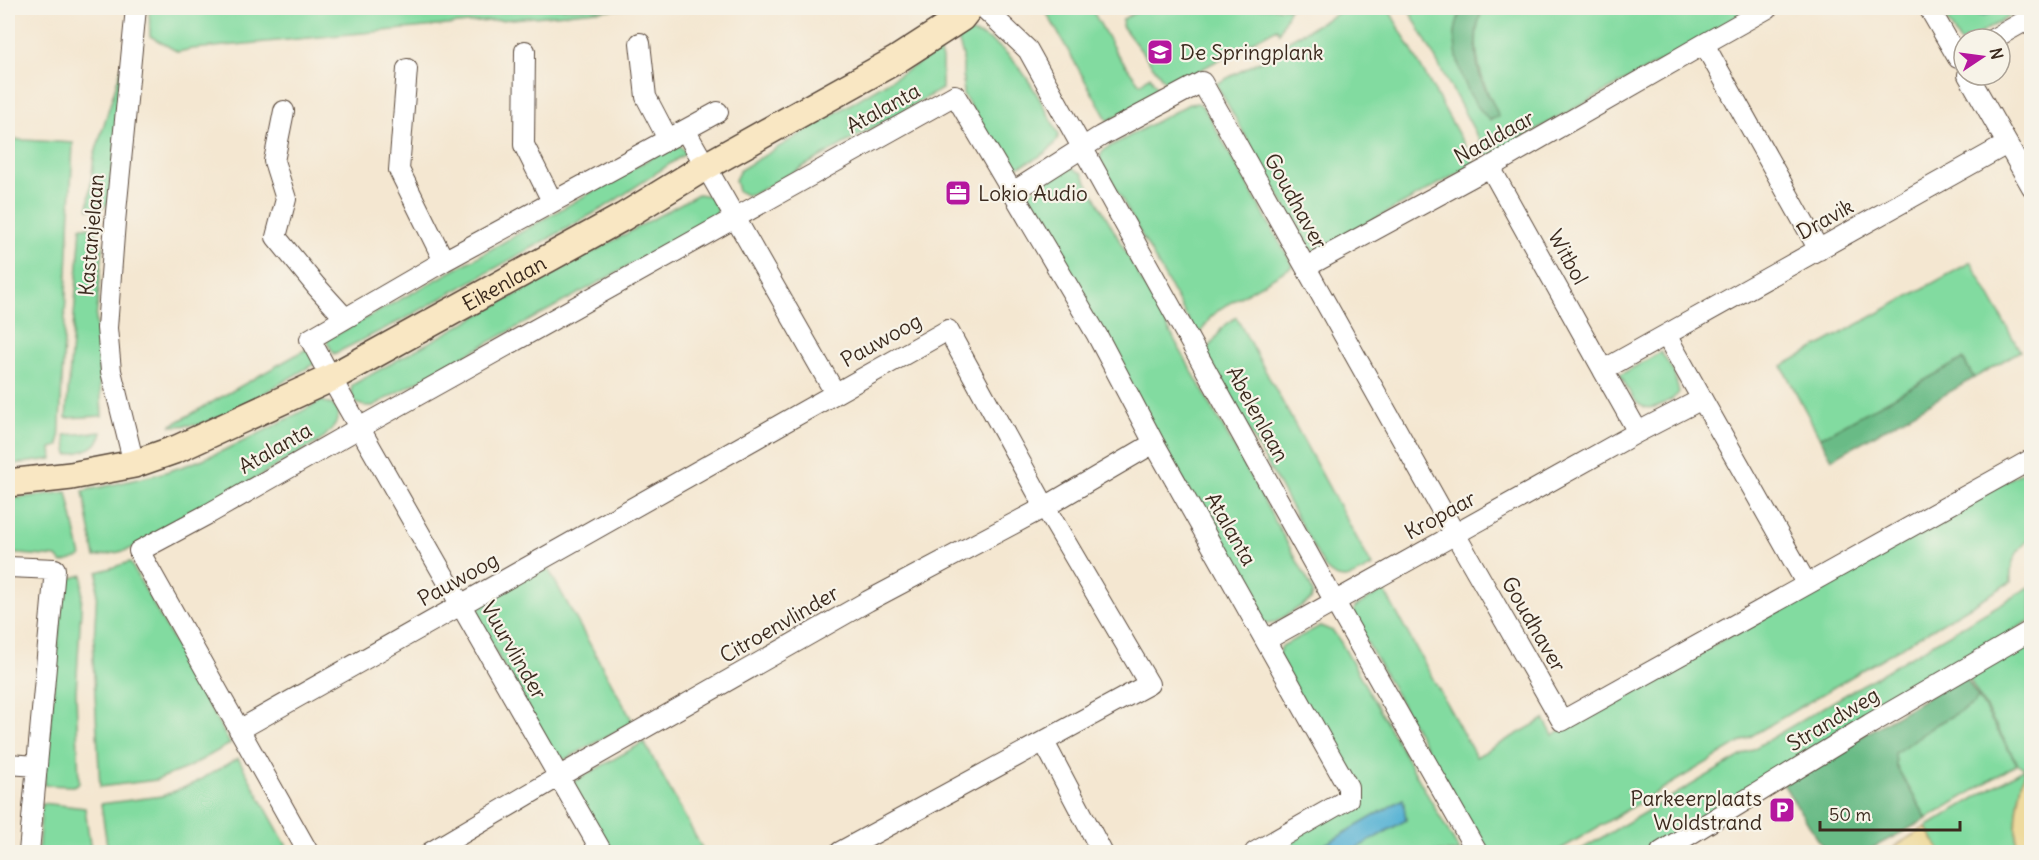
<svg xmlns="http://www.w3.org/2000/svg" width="2039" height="860" viewBox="0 0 2039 860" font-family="Delius,sans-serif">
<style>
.green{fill:#82dba0;stroke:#5e825f;stroke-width:1.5}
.forest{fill:#69bb86;stroke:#527252;stroke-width:1.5}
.sand{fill:#eeda9e;stroke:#94825e;stroke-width:1.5}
.water{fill:#56b2d4;stroke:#486e79;stroke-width:1.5}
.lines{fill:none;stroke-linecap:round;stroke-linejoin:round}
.street-casing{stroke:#574639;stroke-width:22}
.secondary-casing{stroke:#574639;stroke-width:30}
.street{stroke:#fff;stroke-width:20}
.secondary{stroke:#f9e7c3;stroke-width:27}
.labels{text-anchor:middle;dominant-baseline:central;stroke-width:4.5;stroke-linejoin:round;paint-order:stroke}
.poi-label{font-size:21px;fill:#3b2a1e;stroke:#f7f3e8;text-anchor:start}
.street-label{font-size:21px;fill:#3b2a1e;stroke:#f7f3e8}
</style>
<rect width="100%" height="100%" fill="#f7f3e8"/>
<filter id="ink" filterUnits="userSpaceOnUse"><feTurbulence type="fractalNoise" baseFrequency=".0167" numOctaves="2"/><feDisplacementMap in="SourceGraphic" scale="12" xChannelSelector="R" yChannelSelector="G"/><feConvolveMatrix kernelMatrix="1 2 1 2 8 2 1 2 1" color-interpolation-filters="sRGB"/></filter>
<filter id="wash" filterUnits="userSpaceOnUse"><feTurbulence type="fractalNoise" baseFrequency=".008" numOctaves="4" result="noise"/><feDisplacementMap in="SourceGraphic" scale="24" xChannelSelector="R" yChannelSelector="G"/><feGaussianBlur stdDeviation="1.35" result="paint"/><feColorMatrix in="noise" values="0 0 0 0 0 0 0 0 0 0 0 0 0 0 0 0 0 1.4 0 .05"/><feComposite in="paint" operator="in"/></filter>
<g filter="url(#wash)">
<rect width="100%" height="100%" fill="#f4e7d1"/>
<path class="green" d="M149,8H629L192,49L178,52L150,36Z
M1044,8H1091L1117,54L1140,84L1150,76L1160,92L1108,121Z
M1144,8H1290L1279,33L1277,28L1169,87L1122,26L1123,19Z
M1347,8H1388L1475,164L1321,249L1314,251L1309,248L1216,84L1285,48L1284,43Z
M1408,8H1461L1455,34L1497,112C1480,80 1468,43 1483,8H1706L1709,10L1713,8H1758L1488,156Z
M1940,8H1956L1958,11L1984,16L2000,8H2025L1970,39H1964V42L1961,44Z
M962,32C1009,32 1041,100 1059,135C1054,154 1025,164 1008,170L963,94V56L957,36Z
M939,51L942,59V89L756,193L746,195L738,191L735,180L740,170Z
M122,66L112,199C105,208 99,210 88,209L94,157Z
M1198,103L1204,108L1293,266L1221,308L1210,318L1198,337L1100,160L1101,154L1105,149L1189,104Z
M8,139L73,143L59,446L51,448L52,459L8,465Z
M677,143L686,153L605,207L406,318L334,354L326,340L474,259Z
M1071,168L1082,173L1310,584L1313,593L1311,600L1274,623L1268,624L1262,621L1027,203L1029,193L1065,169Z
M698,194L711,196L718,209L716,217L700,227L373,406C357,407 350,402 352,385Z
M81,227H89L95,231L103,247L96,320L102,416L66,418Z
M1971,262L2020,351L1974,378L1963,359L1820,438L1782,366Z
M1236,317L1372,566C1355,576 1341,586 1325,568L1206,353L1222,328Z
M310,347L319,361L232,412L199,425L170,426Z
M1661,352L1673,371L1679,392C1676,398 1670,400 1664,403C1637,418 1632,395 1620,375Z
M321,401C352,408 335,427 320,441L160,534L128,550L95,557L83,491C111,485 141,479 169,471C222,455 272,427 321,401Z
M102,432C99,449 83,451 68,455L65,435Z
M2031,467V538C2016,550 2009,563 2011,582L1556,852H1485L1355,621L1354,612L1355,607L1384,590L1476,757L1544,719L1553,735Z
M67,492L81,557L62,563L57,557L8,553V499Z
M130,562L230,744L187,768L156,780L100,787L93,658L98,572Z
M546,565L633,722L568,758L562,760L556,757L476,618L477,611L483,603Z
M83,575L76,692L79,783L73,786L44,785L64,580Z
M2031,586V620L1802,755L1705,814L1647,852H1577Z
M1320,626L1333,631L1340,641L1460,852H1350L1406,820L1403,799L1312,852H1268L1356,801L1278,655L1282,646Z
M2031,634V764L2026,768C2018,797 2014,822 2017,852H1941L1926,827L2025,768L2018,764L1966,673Z
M1978,697L2017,764L1927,819L1896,766L1895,753L1937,724L1974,704Z
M644,742L704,852H604L570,787L573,782Z
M238,758L290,852H108L101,804L162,796L193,784Z
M42,803L85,808L91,852H38Z"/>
<path class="forest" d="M1461,8H1483C1472,33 1474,66 1486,91C1490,100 1497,107 1498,117L1490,120C1467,100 1455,65 1455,35C1455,26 1459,16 1461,8Z
M1963,359L1974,378L1832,459L1820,438Z
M1964,675L1978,697L1974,704L1937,724L1895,753L1896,766L1927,819L1865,852H1826L1783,784Z"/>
<path class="sand" d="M2031,764V852H2017C2014,822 2018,797 2026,768Z
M1926,827L1941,852H1897L1894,847Z"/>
<path class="water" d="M1956,8H2000L1984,16L1958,11Z
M1403,799L1406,820L1350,852H1312Z"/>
</g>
<g filter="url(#ink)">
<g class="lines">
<g class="street-casing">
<path id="street" d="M984,8L1028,50L1335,602L1477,852
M1929,8L1958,58L1964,55
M1993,39L2032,17
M640,43L646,97L668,139
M1704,44L1768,8
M525,51L524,145L552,201
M407,69L399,170L444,261
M1968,75L2032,187
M284,111L274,161L286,199L276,237L316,286L345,318
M685,130L718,112
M1490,167L1603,370
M1013,192L1101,136L1202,82L1455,534L1562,721L2032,459
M1306,267L1490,167L1704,44L1819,250
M1666,335L1702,399L1638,432L1603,370L2007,144
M1702,399L1806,583
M134,464L111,371L107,328L115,222L136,8
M8,567L55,569L29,852
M1266,640L1638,432
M239,730L948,330L1045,507L1149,684L840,852
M1044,742L1102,852
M8,764L37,766
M308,852L139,551L210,513L359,428L955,95L1097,335L1154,443L1348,787V799L1255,852
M431,852L558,777L868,601L1045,507L1154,443
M602,852L331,378L310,339L444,261L685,130L835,393
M1661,852L1870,724L2032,630"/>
</g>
<g class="secondary-casing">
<g id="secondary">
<path id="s1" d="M8,483L71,476L134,464L177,449L331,378L623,217L706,166L896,60L961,18L969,8"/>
</g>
</g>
<use href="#street" class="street"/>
<use href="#secondary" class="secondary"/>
</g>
</g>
<defs>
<g id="school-square" transform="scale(1.35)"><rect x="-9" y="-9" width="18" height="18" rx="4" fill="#b5179e" stroke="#f7f3e8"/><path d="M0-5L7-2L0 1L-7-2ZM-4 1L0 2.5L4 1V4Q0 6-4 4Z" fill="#fff"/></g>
<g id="office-square" transform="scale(1.35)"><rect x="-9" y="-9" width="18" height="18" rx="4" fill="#b5179e" stroke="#f7f3e8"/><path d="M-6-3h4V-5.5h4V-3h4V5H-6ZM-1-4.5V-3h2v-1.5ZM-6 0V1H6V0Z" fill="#fff"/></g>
<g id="parking-square" transform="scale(1.35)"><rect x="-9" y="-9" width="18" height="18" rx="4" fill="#b5179e" stroke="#f7f3e8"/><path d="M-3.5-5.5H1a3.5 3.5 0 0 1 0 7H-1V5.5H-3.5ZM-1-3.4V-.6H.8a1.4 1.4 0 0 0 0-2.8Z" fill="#fff"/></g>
</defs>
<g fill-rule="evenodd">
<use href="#school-square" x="1160" y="52"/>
<use href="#office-square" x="958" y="193"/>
<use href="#parking-square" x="1782" y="810"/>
</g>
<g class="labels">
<g class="poi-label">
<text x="1180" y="52">De Springplank</text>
<text x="978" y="193">Lokio Audio</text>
<text x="1762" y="798" text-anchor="end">Parkeerplaats<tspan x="1762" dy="24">Woldstrand</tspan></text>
</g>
<g class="street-label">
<text transform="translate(883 108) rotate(-29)">Atalanta</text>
<text transform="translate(1494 137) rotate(-29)">Naaldaar</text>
<text transform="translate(1296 201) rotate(61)">Goudhaver</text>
<text transform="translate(1825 219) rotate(-29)">Dravik</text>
<text transform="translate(91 235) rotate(-85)">Kastanjelaan</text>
<text transform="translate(1568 257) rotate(61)">Witbol</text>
<text stroke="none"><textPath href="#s1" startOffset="540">Eikenlaan</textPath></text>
<text transform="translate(881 340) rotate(-29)">Pauwoog</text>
<text transform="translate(1258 414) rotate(61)">Abelenlaan</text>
<text transform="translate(275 448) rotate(-30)">Atalanta</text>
<text transform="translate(1440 515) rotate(-29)">Kropaar</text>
<text transform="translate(1231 529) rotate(60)">Atalanta</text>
<text transform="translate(458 579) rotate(-29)">Pauwoog</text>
<text transform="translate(779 624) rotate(-30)">Citroenvlinder</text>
<text transform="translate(1534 624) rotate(60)">Goudhaver</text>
<text transform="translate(514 650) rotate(60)">Vuurvlinder</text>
<text transform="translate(1833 719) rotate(-31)">Strandweg</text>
</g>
</g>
<rect width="2039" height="860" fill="none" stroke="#f7f3e8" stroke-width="30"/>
<g transform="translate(1982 57) rotate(77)"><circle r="28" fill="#f7f3e8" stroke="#aca397" stroke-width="1.5"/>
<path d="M0-4.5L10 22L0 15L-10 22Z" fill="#b5179e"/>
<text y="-9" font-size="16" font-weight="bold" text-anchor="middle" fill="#3b2a1e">N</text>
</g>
<path d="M1820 821v9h140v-9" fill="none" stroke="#3b2a1e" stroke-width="3"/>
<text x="1829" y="821" font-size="18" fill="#3b2a1e" stroke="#f7f3e8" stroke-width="4.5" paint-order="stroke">50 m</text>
</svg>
